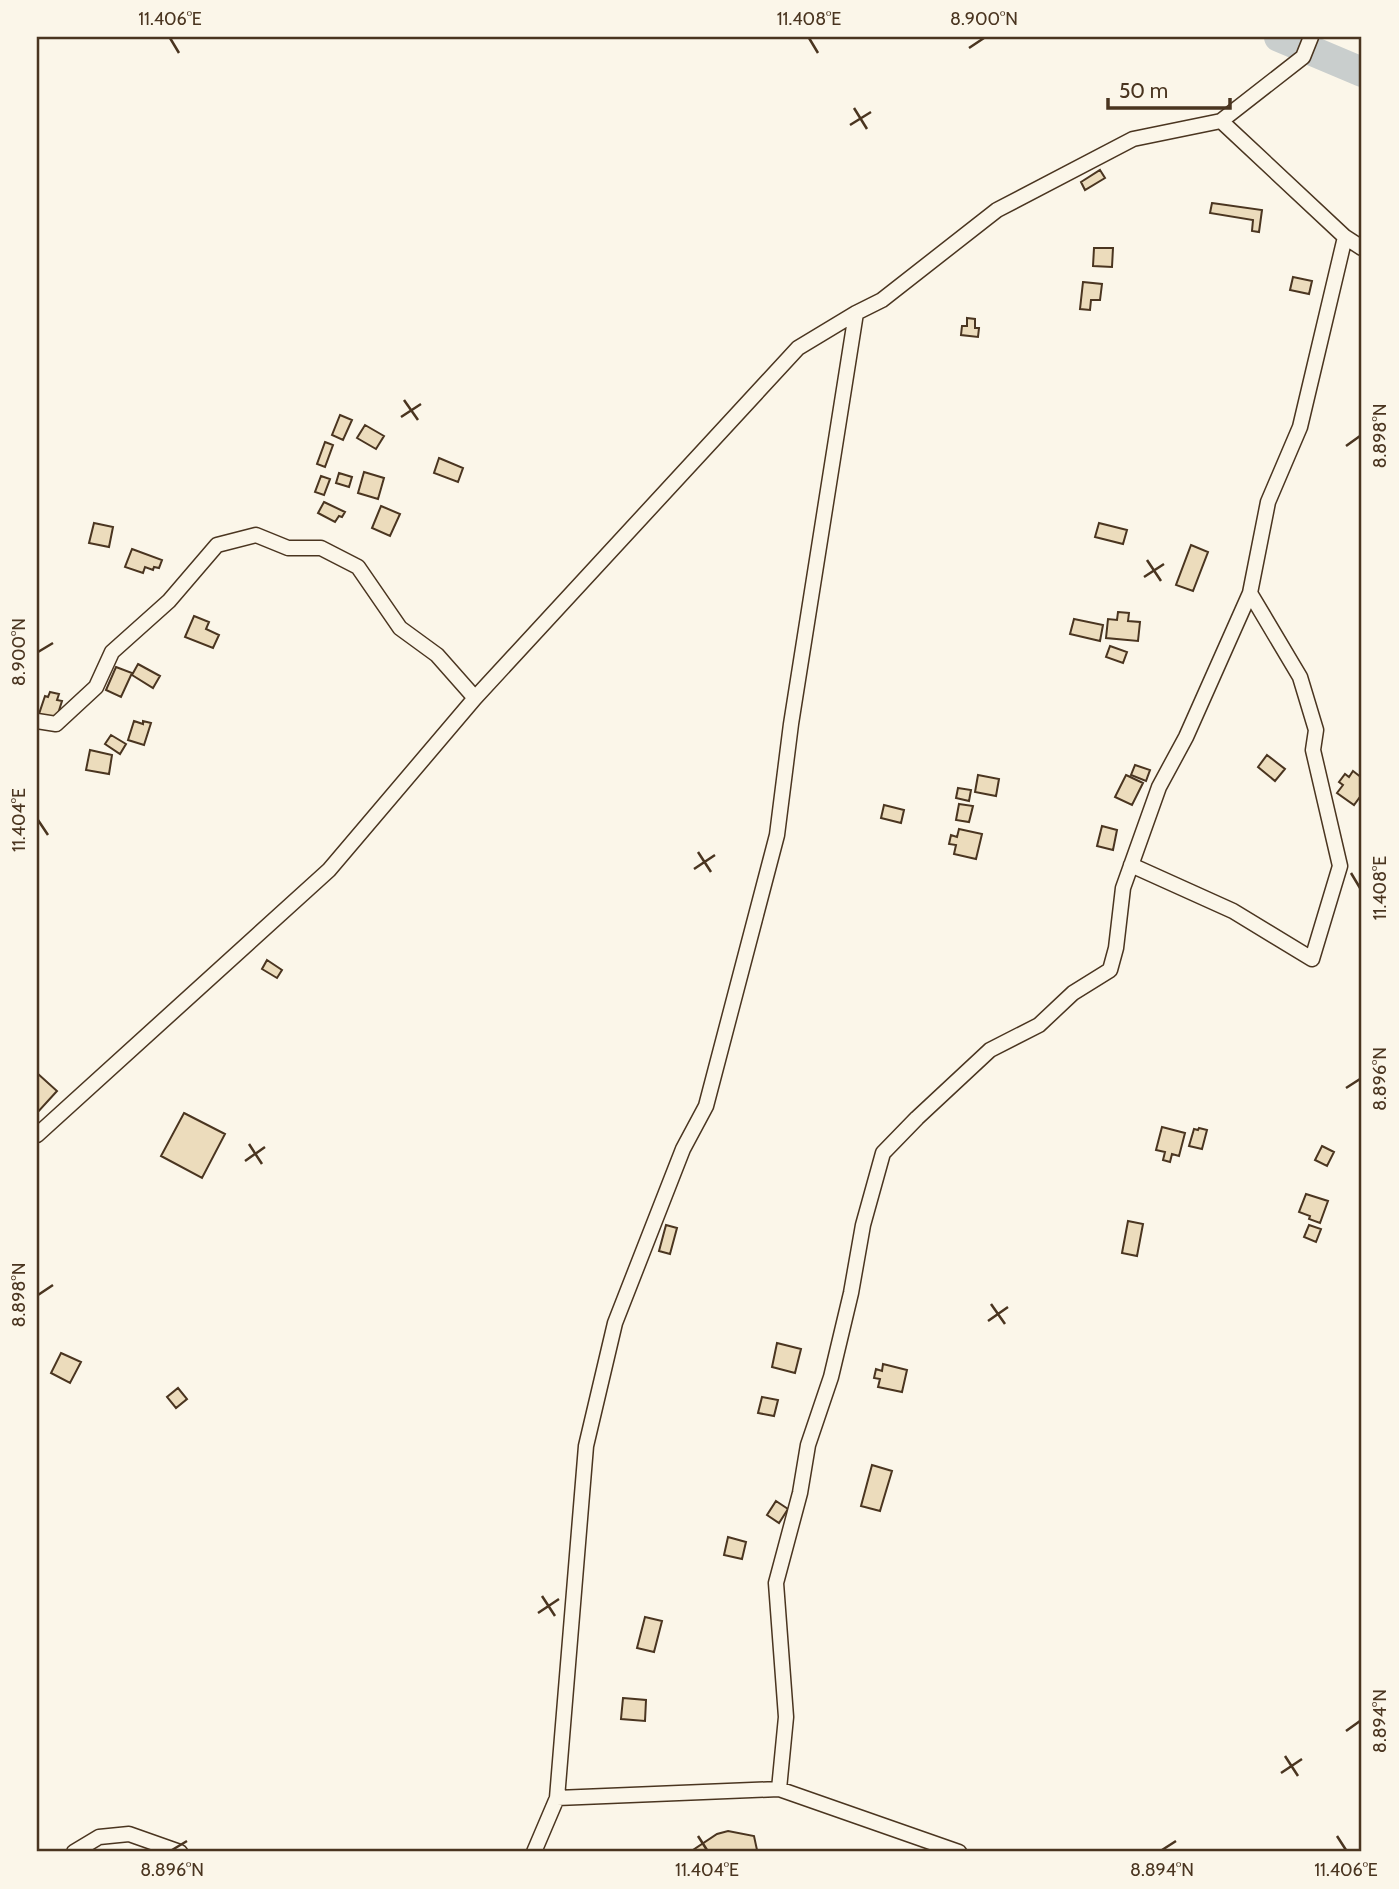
<svg xmlns="http://www.w3.org/2000/svg" width="1399" height="1889" viewBox="0 0 1399 1889" font-family="Cabin,sans-serif">
<style>
.lines{fill:none;stroke-linecap:round;stroke-linejoin:round}
.river{stroke:#c9cecd;stroke-width:30}
.building{fill:#ecdcbc;stroke:#4a3520;stroke-width:2}
.minor-casing{stroke:#4a3520;stroke-width:17}
.minor{stroke:#fbf6e9;stroke-width:14}
.ticks{fill:none;stroke:#4a3520;stroke-width:2.5}
.neatline{fill:none;stroke:#4a3520;stroke-width:2.5}
.ticks-label{font-size:18px;text-anchor:middle;fill:#4a3520}
</style>
<rect width="100%" height="100%" fill="#fbf6e9"/>
<g class="lines">
<path class="river" d="M1279,37L1362,72"/>
</g>
<path class="building" d="M1100,170L1105,178L1085,190L1081,182Z
M1212,203L1262,210L1259,232L1252,231L1253,220L1210,213Z
M1094,248H1113L1112,267L1093,266Z
M1293,277L1312,281L1309,294L1290,290Z
M1083,282L1102,284L1100,300H1091L1090,310L1080,309Z
M967,318L975,319V328H979L978,337L961,335L962,326H967Z
M340,415L352,420L343,440L332,435Z
M365,425L384,436L376,449L357,438Z
M325,442L333,445L325,467L317,464Z
M439,458L463,468L458,482L434,473Z
M364,472L384,478L378,499L358,493Z
M339,473L352,477L349,487L336,483Z
M321,476L330,479L324,495L315,492Z
M324,502L345,512L342,517L339,516L335,522L318,513Z
M381,506L400,514L390,536L372,528Z
M94,523L113,527L109,547L89,543Z
M1099,523L1127,530L1123,544L1095,537Z
M1191,545L1208,552L1193,591L1176,585Z
M132,549L162,560L159,568L154,567L153,570L145,567L143,573L125,567Z
M1118,612L1129,613L1128,621L1140,622L1138,641L1106,638L1108,619L1117,620Z
M194,616L209,622L206,629L219,635L213,648L185,637Z
M1074,619L1103,625L1100,641L1070,634Z
M1110,646L1127,652L1123,663L1106,657Z
M138,664L160,676L153,688L132,675Z
M116,667L132,673L121,697L106,690Z
M50,692L59,694L57,700L62,701L56,720L39,714L45,696L48,697Z
M134,721L143,724V721L151,723L144,745L128,740Z
M111,735L126,744L120,754L105,744Z
M90,750L112,755L109,774L86,770Z
M1267,755L1285,769L1275,781L1258,767Z
M1135,765L1150,770L1146,781L1131,775Z
M1353,771L1362,778V794L1354,805L1337,793L1343,785L1339,782L1345,774L1349,777Z
M978,775L999,779L996,796L975,792Z
M1126,775L1143,783L1132,805L1115,797Z
M958,788L971,790L969,801L956,798Z
M959,804L973,806L969,822L956,820Z
M884,805L904,810L901,823L881,818Z
M1102,826L1117,830L1113,850L1097,846Z
M959,829L982,834L976,859L954,854L956,845L949,844L951,835L957,837Z
M267,960L282,970L277,978L262,969Z
M37,1073L57,1091L37,1113Z
M184,1113L225,1134L202,1178L161,1156Z
M1162,1127L1185,1133L1179,1156L1172,1154L1170,1162L1163,1160L1165,1152L1156,1150Z
M1199,1128L1207,1130L1202,1149L1189,1146L1194,1129L1198,1130Z
M1322,1146L1334,1152L1327,1166L1315,1160Z
M1306,1194L1328,1201L1320,1223L1309,1219L1310,1216L1299,1212Z
M1128,1221L1143,1224L1137,1256L1122,1253Z
M666,1225L677,1228L670,1254L659,1251Z
M1309,1225L1321,1229L1316,1242L1304,1237Z
M777,1343L801,1349L795,1373L772,1367Z
M61,1353L81,1362L70,1383L51,1373Z
M883,1364L907,1370L902,1392L878,1387L880,1379L874,1378L876,1369L882,1371Z
M178,1388L187,1399L176,1408L167,1397Z
M762,1397L778,1400L774,1416L758,1413Z
M872,1465L892,1471L880,1511L861,1506Z
M776,1501L788,1509L779,1523L767,1515Z
M728,1537L746,1542L742,1559L724,1555Z
M645,1617L662,1621L654,1652L637,1648Z
M623,1698L646,1700L645,1721L621,1719Z
M728,1831L754,1836L757,1850L766,1852H690L717,1834Z"/>
<g class="lines">
<g class="minor-casing">
<path id="minor" d="M1221,121L1345,237L1362,248
M37,721L56,724L96,687L112,652L169,601L217,545L256,535L288,548H321L358,567L400,628L437,655L475,698
M1131,865L1233,911L1312,959L1340,866L1313,750L1316,730L1300,677L1250,593
M37,1135L329,870L475,698L798,348L856,313L882,300L997,210L1133,139L1221,121L1303,57L1311,37
M779,1789L786,1717L776,1583L800,1493L808,1445L831,1377L851,1293L863,1225L883,1153L917,1118L990,1050L1039,1025L1073,993L1110,970L1116,948L1123,888L1159,787L1186,737L1250,593L1268,502L1300,427L1345,237
M557,1798L779,1789L959,1852
M74,1852L99,1837L129,1834L180,1852
M534,1852L557,1798L586,1446L615,1323L683,1149L706,1106L777,835L791,724L856,313"/>
</g>
<use href="#minor" class="minor"/>
</g>
<path class="ticks" d="M170,38L179,53M809,38L818,53M969,48L984,38M854,108L867,129M850,125L871,112M404,400L418,420M401,417L421,404M1346,446L1360,436M1147,560L1161,581M1144,577L1164,564M38,652L53,643M38,820L48,835M698,852L711,872M694,869L715,855M1351,873L1360,888M1346,1088L1360,1079M249,1144L262,1164M245,1161L265,1147M38,1295L53,1285M991,1304L1005,1324M988,1321L1008,1307M542,1596L555,1616M538,1613L559,1599M1346,1731L1360,1721M1285,1756L1298,1776M1281,1773L1302,1759M698,1836L707,1850M1337,1836L1346,1850M172,1850L187,1841M1162,1850L1176,1841"/>
<rect width="1399" height="1889" fill="none" stroke="#fbf6e9" stroke-width="77"/>
<path d="M1108 98v10h122v-10" fill="none" stroke="#4a3520" stroke-width="3.5"/>
<text x="1119" y="98" font-size="21" fill="#4a3520" stroke="#fbf6e9" stroke-width="5" paint-order="stroke">50 m</text>
<rect x="38" y="38" width="1322" height="1812" class="neatline"/>
<g class="ticks-label">
<text x="170" y="25">11.406°E</text>
<text x="809" y="25">11.408°E</text>
<text x="984" y="25">8.900°N</text>
<text transform="translate(1380 436) rotate(-90)" y="6">8.898°N</text>
<text transform="translate(19 652) rotate(-90)" y="6">8.900°N</text>
<text transform="translate(19 820) rotate(-90)" y="6">11.404°E</text>
<text transform="translate(1380 888) rotate(-90)" y="6">11.408°E</text>
<text transform="translate(1380 1079) rotate(-90)" y="6">8.896°N</text>
<text transform="translate(19 1295) rotate(-90)" y="6">8.898°N</text>
<text transform="translate(1380 1721) rotate(-90)" y="6">8.894°N</text>
<text x="172" y="1876">8.896°N</text>
<text x="707" y="1876">11.404°E</text>
<text x="1162" y="1876">8.894°N</text>
<text x="1346" y="1876">11.406°E</text>
</g>
</svg>
